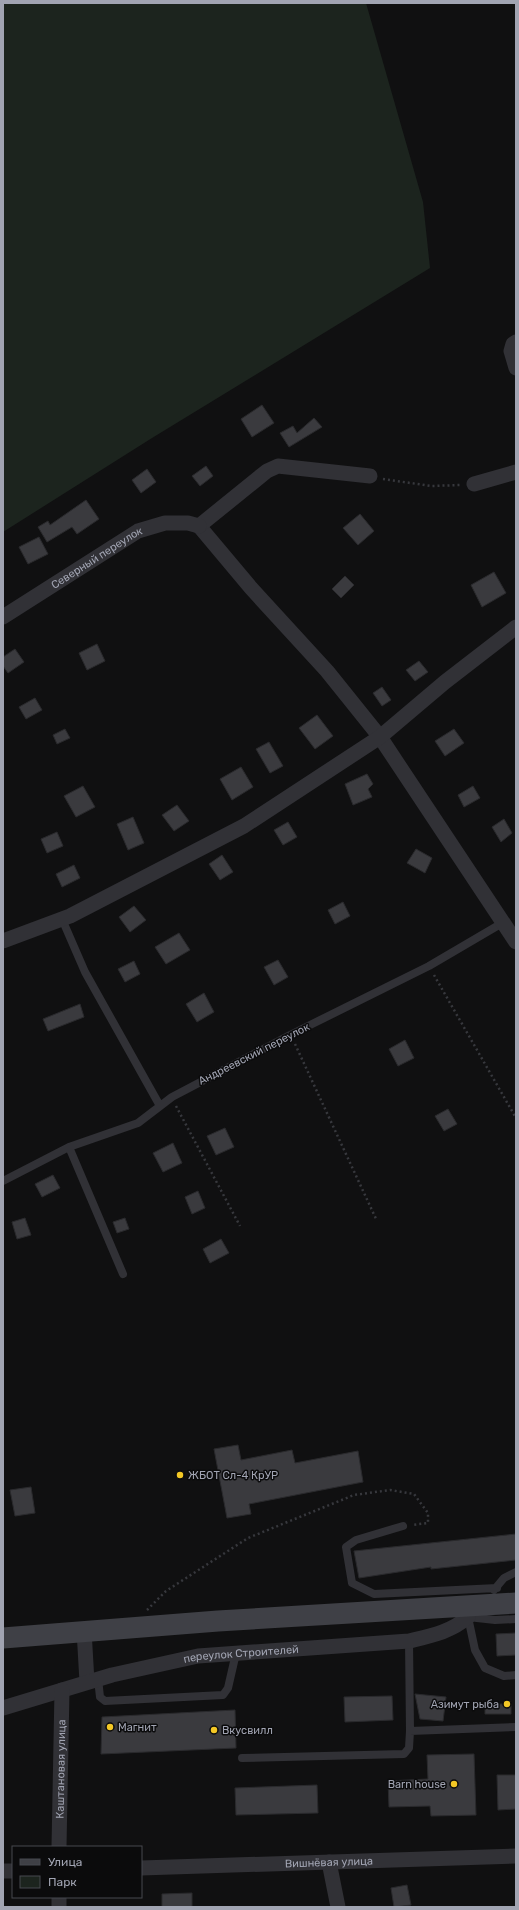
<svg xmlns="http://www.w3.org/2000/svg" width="519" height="1910" viewBox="0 0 519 1910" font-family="Rubik,sans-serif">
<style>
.green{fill:#1c241e}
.building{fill:#3a3a3e;stroke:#2a2a2d}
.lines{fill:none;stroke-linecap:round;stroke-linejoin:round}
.path{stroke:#37383d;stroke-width:2.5;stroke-dasharray:2 3;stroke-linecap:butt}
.lane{stroke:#313136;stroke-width:8}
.street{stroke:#313136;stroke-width:15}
.secondary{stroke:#3f4046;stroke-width:21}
.poi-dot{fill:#f4c825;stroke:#0b0b0c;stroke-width:1.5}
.labels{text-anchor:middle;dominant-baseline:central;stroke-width:3;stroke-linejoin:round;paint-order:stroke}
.street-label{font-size:11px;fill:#a1a4b2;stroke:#0b0b0c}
.poi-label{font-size:11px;fill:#a1a4b2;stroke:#0b0b0c;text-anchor:start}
</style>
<rect width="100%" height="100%" fill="#101011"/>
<path class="green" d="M3,3H366L423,202L430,268L152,438L3,532Z"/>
<path class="building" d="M262,405L274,423L252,437L241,419Z
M314,418L322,427L289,447L280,433L293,426L297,433Z
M206,466L213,476L200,486L192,476Z
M147,469L156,482L141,493L132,480Z
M86,500L99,519L77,534L72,527L47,542L38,527L48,521L50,525Z
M360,514L374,531L358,545L343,528Z
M39,537L48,554L28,564L19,547Z
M494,572L506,593L482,607L471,585Z
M345,576L354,585L341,598L332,589Z
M97,644L105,661L87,670L79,653Z
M15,649L24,662L8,673L3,666V657Z
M419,661L428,672L415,681L406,670Z
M382,687L391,700L382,706L373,693Z
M35,698L42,710L26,719L19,707Z
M317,715L333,736L315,749L299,728Z
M65,729L70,738L57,744L53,735Z
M454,729L464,743L445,756L435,741Z
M269,742L283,766L270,773L256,749Z
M241,767L253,787L232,800L220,779Z
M367,774L373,784L368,789L372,797L353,805L345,784Z
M83,786L95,807L76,817L64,796Z
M473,786L480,798L464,807L458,795Z
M177,805L189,821L174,831L162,815Z
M133,817L144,843L128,850L117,824Z
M504,819L512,833L501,842L492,827Z
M288,822L297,837L283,845L274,830Z
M57,832L63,846L47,853L41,839Z
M416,849L432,858L425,873L407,863Z
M222,855L233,872L220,880L209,864Z
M74,865L80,878L62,887L56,874Z
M343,902L350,916L335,924L328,910Z
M134,906L146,920L130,932L119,917Z
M179,933L190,950L166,964L155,947Z
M278,960L288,977L274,985L264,967Z
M134,961L140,974L125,982L118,969Z
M204,993L214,1012L197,1022L186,1004Z
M80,1004L84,1017L48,1031L43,1019Z
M405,1040L414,1058L398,1066L389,1049Z
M448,1109L457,1124L444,1131L435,1116Z
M225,1128L234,1147L216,1155L207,1136Z
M173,1143L182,1163L163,1172L153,1153Z
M53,1175L60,1188L42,1197L35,1184Z
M198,1191L205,1208L192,1214L185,1197Z
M25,1218L31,1235L17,1239L12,1222Z
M125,1218L129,1229L117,1233L113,1222Z
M221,1239L229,1253L210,1263L203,1249Z
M238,1445L241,1460L292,1450L295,1463L358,1451L363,1482L249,1504L251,1514L227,1518L214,1449Z
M31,1487L35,1513L15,1516L10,1490Z
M516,1534V1560L431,1569V1567L359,1578L354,1551Z
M516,1633V1655L497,1656L496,1634Z
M415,1694L446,1697L443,1721L420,1719Z
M392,1696L393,1720L345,1722L344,1697Z
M485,1704H511V1714H485Z
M235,1710L236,1748L101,1754L102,1717Z
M474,1754L476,1815L431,1816L430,1806L389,1807L388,1781L428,1779L427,1755Z
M497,1775H516V1809L498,1810Z
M317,1785L318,1813L236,1815L235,1788Z
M407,1885L411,1905L394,1907L391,1888Z
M192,1893V1907H162V1894Z"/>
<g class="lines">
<path class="path" d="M383,479L431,486L461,485
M434,975L516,1118
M295,1044L377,1221
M176,1106L240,1226
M147,1610L166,1591L248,1538L354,1495L390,1490L414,1494L428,1513V1523L412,1525"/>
<path class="lane" d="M62,919L85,972L160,1106
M69,1147L123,1274
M3,1181L69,1147L138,1123L172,1097L290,1035L429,966L504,922
M403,1526L356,1540L346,1547L352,1583L374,1594L497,1588
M494,1590L504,1578L516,1572
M516,1619L495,1620L468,1617L475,1650L485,1668L504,1676L516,1675
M409,1641L410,1731L516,1727
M98,1679L100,1697L105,1701L223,1695L228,1688L236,1653
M242,1758L404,1754L409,1748L410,1731"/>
<g class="street">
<path d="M516,342L513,344L511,351L516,368"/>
<path d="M474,484L516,472"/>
<path d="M199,526L251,588L327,671L380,737L516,942"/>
<path d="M199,526L267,471L278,466L370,476"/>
<path id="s1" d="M3,617L138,531L165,523H188L199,526"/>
<path d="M3,941L70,916L244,826L380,737L445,682L516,627"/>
<path d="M84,1630L87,1682"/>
<path id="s2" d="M3,1708L112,1675L198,1656L409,1641C430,1636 451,1632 468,1617L467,1606"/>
<path id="s3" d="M59,1847L62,1690"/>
<path d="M329,1862L338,1907"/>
<path id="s4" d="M141,1868L516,1856"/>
<path d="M3,1871H13"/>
<path d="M59,1897V1907"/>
</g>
<path class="secondary" d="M3,1638L218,1621L516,1603"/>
</g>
<g class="poi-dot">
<circle cx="180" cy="1475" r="4"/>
<circle cx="507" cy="1704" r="4"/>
<circle cx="110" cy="1727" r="4"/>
<circle cx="214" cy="1730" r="4"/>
<circle cx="454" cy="1784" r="4"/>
</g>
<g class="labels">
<g class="street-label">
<text stroke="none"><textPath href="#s1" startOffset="111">Северный переулок</textPath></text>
<text transform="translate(254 1054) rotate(-27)">Андреевский переулок</text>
<text stroke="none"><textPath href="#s2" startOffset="245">переулок Строителей</textPath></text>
<text stroke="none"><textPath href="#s3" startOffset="78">Каштановая улица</textPath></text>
<text stroke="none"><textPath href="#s4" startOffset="188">Вишнёвая улица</textPath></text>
</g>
<g class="poi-label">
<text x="188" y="1475">ЖБОТ Сл-4 КрУР</text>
<text x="499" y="1704" text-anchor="end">Азимут рыба</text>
<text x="118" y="1727">Магнит</text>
<text x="222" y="1730">Вкусвилл</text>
<text x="446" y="1784" text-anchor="end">Barn house</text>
</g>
</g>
<rect width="519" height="1910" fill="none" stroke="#a1a4b2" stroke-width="8"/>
<rect x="12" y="1846" width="130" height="52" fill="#0b0b0c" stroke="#47484e"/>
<rect x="20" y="1859" width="20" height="6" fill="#3f4046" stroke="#47484e"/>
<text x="48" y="1866" font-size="12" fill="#a1a4b2">Улица</text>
<rect x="20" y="1876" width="20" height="12" fill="#1c241e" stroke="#47484e"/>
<text x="48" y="1886" font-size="12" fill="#a1a4b2">Парк</text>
</svg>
